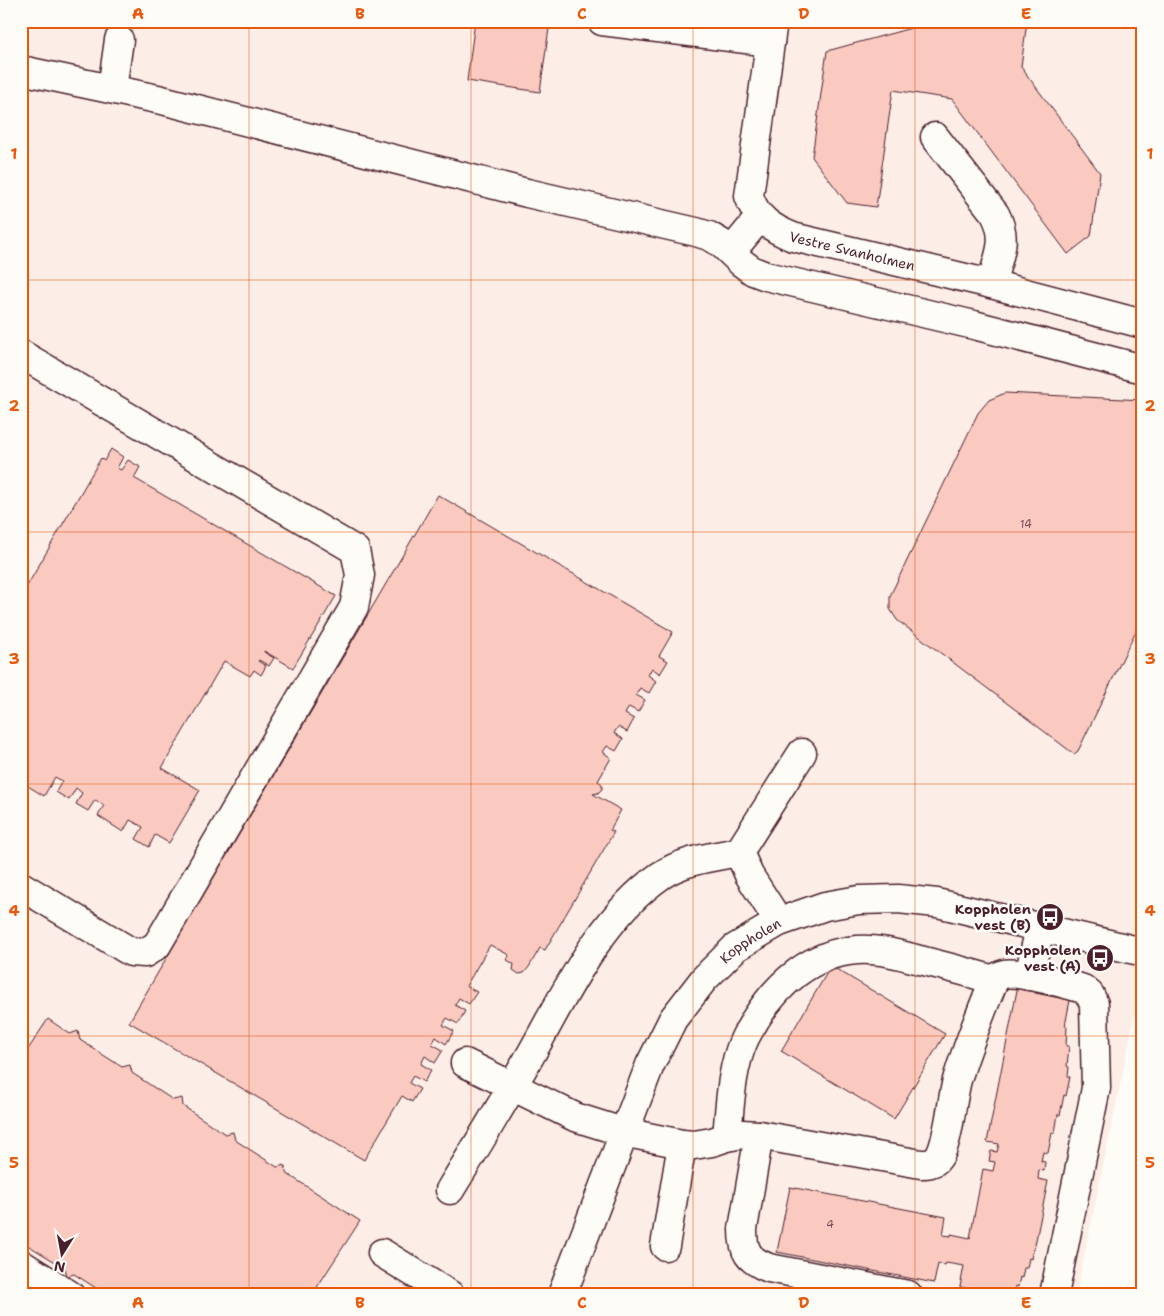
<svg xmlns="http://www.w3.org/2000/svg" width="1164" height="1316" viewBox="0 0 1164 1316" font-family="'Shantell Sans',sans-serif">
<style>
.built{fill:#fcede7}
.building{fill:#facac1;stroke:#4a1f2b}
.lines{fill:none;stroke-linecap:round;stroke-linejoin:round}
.minor-casing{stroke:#4a1f2b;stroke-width:31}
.minor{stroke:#fdfcf7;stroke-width:28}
.grid{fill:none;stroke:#e8590c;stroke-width:1;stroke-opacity:0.55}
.labels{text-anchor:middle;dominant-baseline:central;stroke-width:5;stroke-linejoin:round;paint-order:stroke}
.number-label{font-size:11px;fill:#764a50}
.street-label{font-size:14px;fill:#4a1f2b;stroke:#fdfcf7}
.poi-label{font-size:14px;font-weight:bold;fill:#4a1f2b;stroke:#fdfcf7;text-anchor:end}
.neatline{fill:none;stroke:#e8590c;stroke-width:2}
.grid-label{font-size:16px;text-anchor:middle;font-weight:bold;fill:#e8590c}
</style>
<rect width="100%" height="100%" fill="#fdfcf7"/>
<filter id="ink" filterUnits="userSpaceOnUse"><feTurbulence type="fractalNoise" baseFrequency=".02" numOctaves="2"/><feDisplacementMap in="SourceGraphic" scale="10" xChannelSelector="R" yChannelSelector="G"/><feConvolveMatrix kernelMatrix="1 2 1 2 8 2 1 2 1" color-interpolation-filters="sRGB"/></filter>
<g filter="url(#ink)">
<path class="built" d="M21,21H1143V976L1076,1295H21Z"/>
<path class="building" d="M475,21H550L540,92L467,81Z
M937,21H1027L1021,67L1100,173L1091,236L1068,254L952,99L893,90L876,207L847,203L812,157L827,51Z
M1005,393L1143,400V616L1078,751L1074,754L897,620L890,609V596L978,413L989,400Z
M111,449L123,457L117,468L121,470L128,460L140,467L134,478L336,596L293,668L264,651V652L274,658L269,666L259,660L258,661L266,666L261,675L254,670L250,676L224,661L162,768L200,790L169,843L155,835L149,847L136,839L143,827L130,820L123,832L98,816L104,805L95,800L88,811L76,804L82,793L76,788L69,800L56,792L62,781L55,777L44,796L23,783L21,787V583L27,586L101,458L104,461Z
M438,495L673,632L659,656L668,661L660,674L652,668L648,675L656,681L649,693L640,688L636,695L645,700L638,712L629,707L625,714L634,719L627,732L618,727L614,733L623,739L616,751L607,746L603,752L611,758L598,781L602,784V789L598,793L593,794L621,810L610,830L614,832L545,950L540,948L529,967L524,973L519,974L513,970L514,964L507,960L509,955L490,945L466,986L477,992L469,1004L459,998L455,1005L465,1011L458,1024L447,1018L443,1025L454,1031L446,1044L436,1037L432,1044L443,1050L435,1063L425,1056L421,1064L431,1070L424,1082L413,1076L409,1083L420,1089L412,1102L402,1096L364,1160L129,1022Z
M831,966L945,1034L894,1119L781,1051Z
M1018,985L1036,989L1035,993L1070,1000L1065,1026H1067L1066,1046H1069L1067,1066L1069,1067L1068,1076L1070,1077L1066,1096L1064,1095L1060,1115L1058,1114L1055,1133H1052L1048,1153L1043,1152L1041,1161L1045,1162L1044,1171L1039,1170L1038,1179L1048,1181L1034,1250L1033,1249L1031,1259L1029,1258L1027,1268H1024L1022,1278L1020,1277L1018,1287L1015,1286L1014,1295H1001L960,1287L964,1266L946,1263L945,1265L938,1264L934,1283L777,1252L790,1187L946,1217L943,1235L951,1236V1234L970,1238L983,1169L993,1171L995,1162L989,1161L991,1151L997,1152L999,1144L987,1142Z
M48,1019L70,1034L78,1031L80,1040L122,1067L130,1065L132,1073L173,1100L182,1098L183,1106L225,1134L233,1132L235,1140L277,1167L285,1165L286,1173L360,1221L312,1295H107L74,1274L67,1276L65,1268L21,1241V1060Z"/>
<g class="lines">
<g class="minor-casing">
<g id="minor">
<path d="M602,21L770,42"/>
<path id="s1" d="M773,21L749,196C756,219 773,229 793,237L991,284L1143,324"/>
<path d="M21,70L162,100L527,193L696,232L709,236L721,243L742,263L753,271L766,276L974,325L1143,369"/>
<path d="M112,89L119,40"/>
<path d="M935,137L995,214C1009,240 998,257 991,284"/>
<path d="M731,252L760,217"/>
<path d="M21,354L355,550L360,575L354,607L157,945L145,953L131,952L21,886"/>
<path d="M779,922L749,875L739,852L802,753"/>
<path d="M1029,976L1040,928"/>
<path d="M465,1063L575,1117L623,1132L682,1144L694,1145L712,1142L727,1137L742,1134L759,1135L921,1164C927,1164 934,1164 938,1158C948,1146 952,1098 957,1080C967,1046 981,1013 994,980C997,977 1000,975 1004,974C1019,971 1068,984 1083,989L1090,995L1094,1004L1096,1088L1054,1295"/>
<path d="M759,1135L743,1229C743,1252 748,1260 769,1268L908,1295"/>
<path d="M727,1137C730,1105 731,1069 744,1040C747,1033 752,1026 755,1020C778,983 812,953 857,950C880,948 903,956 924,961C948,967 971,973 994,980"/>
<path d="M450,1190C477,1146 504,1101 530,1056C565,994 600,918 660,876C683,860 713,857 739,852"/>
<path d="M665,1246L682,1144"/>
<path d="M382,1253L450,1295"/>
<path d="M21,1264L70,1295"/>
<path id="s2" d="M562,1295L650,1065L673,1019L704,979L735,948L779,922L825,906L859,900L898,899L937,903L1143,952"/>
</g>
</g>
<use href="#minor" class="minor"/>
</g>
</g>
<path class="grid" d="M249,21V1295M471,21V1295M693,21V1295M915,21V1295M21,280H1143M21,532H1143M21,784H1143M21,1036H1143"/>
<defs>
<g id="bus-disc" transform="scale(1.4375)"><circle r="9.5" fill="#4a1f2b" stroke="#fdfcf7"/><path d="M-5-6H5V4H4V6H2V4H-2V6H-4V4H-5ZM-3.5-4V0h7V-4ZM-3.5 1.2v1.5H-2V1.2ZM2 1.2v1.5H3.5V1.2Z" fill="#fff"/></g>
</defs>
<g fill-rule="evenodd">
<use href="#bus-disc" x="1050" y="917"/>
<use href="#bus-disc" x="1100" y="958"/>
</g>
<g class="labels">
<g class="number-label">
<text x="1026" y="524">14</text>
<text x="830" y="1224">4</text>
</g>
<g class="street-label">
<text stroke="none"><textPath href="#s1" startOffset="300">Vestre Svanholmen</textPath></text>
<text stroke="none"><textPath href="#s2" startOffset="409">Koppholen</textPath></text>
</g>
<g class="poi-label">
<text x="1031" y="909">Koppholen<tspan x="1031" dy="16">vest (B)</tspan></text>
<text x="1081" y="950">Koppholen<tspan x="1081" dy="16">vest (A)</tspan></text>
</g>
</g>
<rect width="1164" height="1316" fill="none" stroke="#fdfcf7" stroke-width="55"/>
<g transform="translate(62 1254) rotate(191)" stroke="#fdfcf7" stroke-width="4" paint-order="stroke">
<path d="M0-4L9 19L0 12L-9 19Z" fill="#4a1f2b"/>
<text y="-8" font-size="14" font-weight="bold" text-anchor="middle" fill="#4a1f2b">N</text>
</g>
<rect x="28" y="28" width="1108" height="1260" class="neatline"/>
<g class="grid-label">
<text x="138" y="19">A</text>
<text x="360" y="19">B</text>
<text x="582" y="19">C</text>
<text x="804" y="19">D</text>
<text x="1026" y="19">E</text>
<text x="14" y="159">1</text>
<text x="1150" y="159">1</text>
<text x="14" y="411">2</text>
<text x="1150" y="411">2</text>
<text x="14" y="664">3</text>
<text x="1150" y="664">3</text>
<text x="14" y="916">4</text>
<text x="1150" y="916">4</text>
<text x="14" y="1168">5</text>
<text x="1150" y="1168">5</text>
<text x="138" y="1308">A</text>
<text x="360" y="1308">B</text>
<text x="582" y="1308">C</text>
<text x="804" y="1308">D</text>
<text x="1026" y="1308">E</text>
</g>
</svg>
